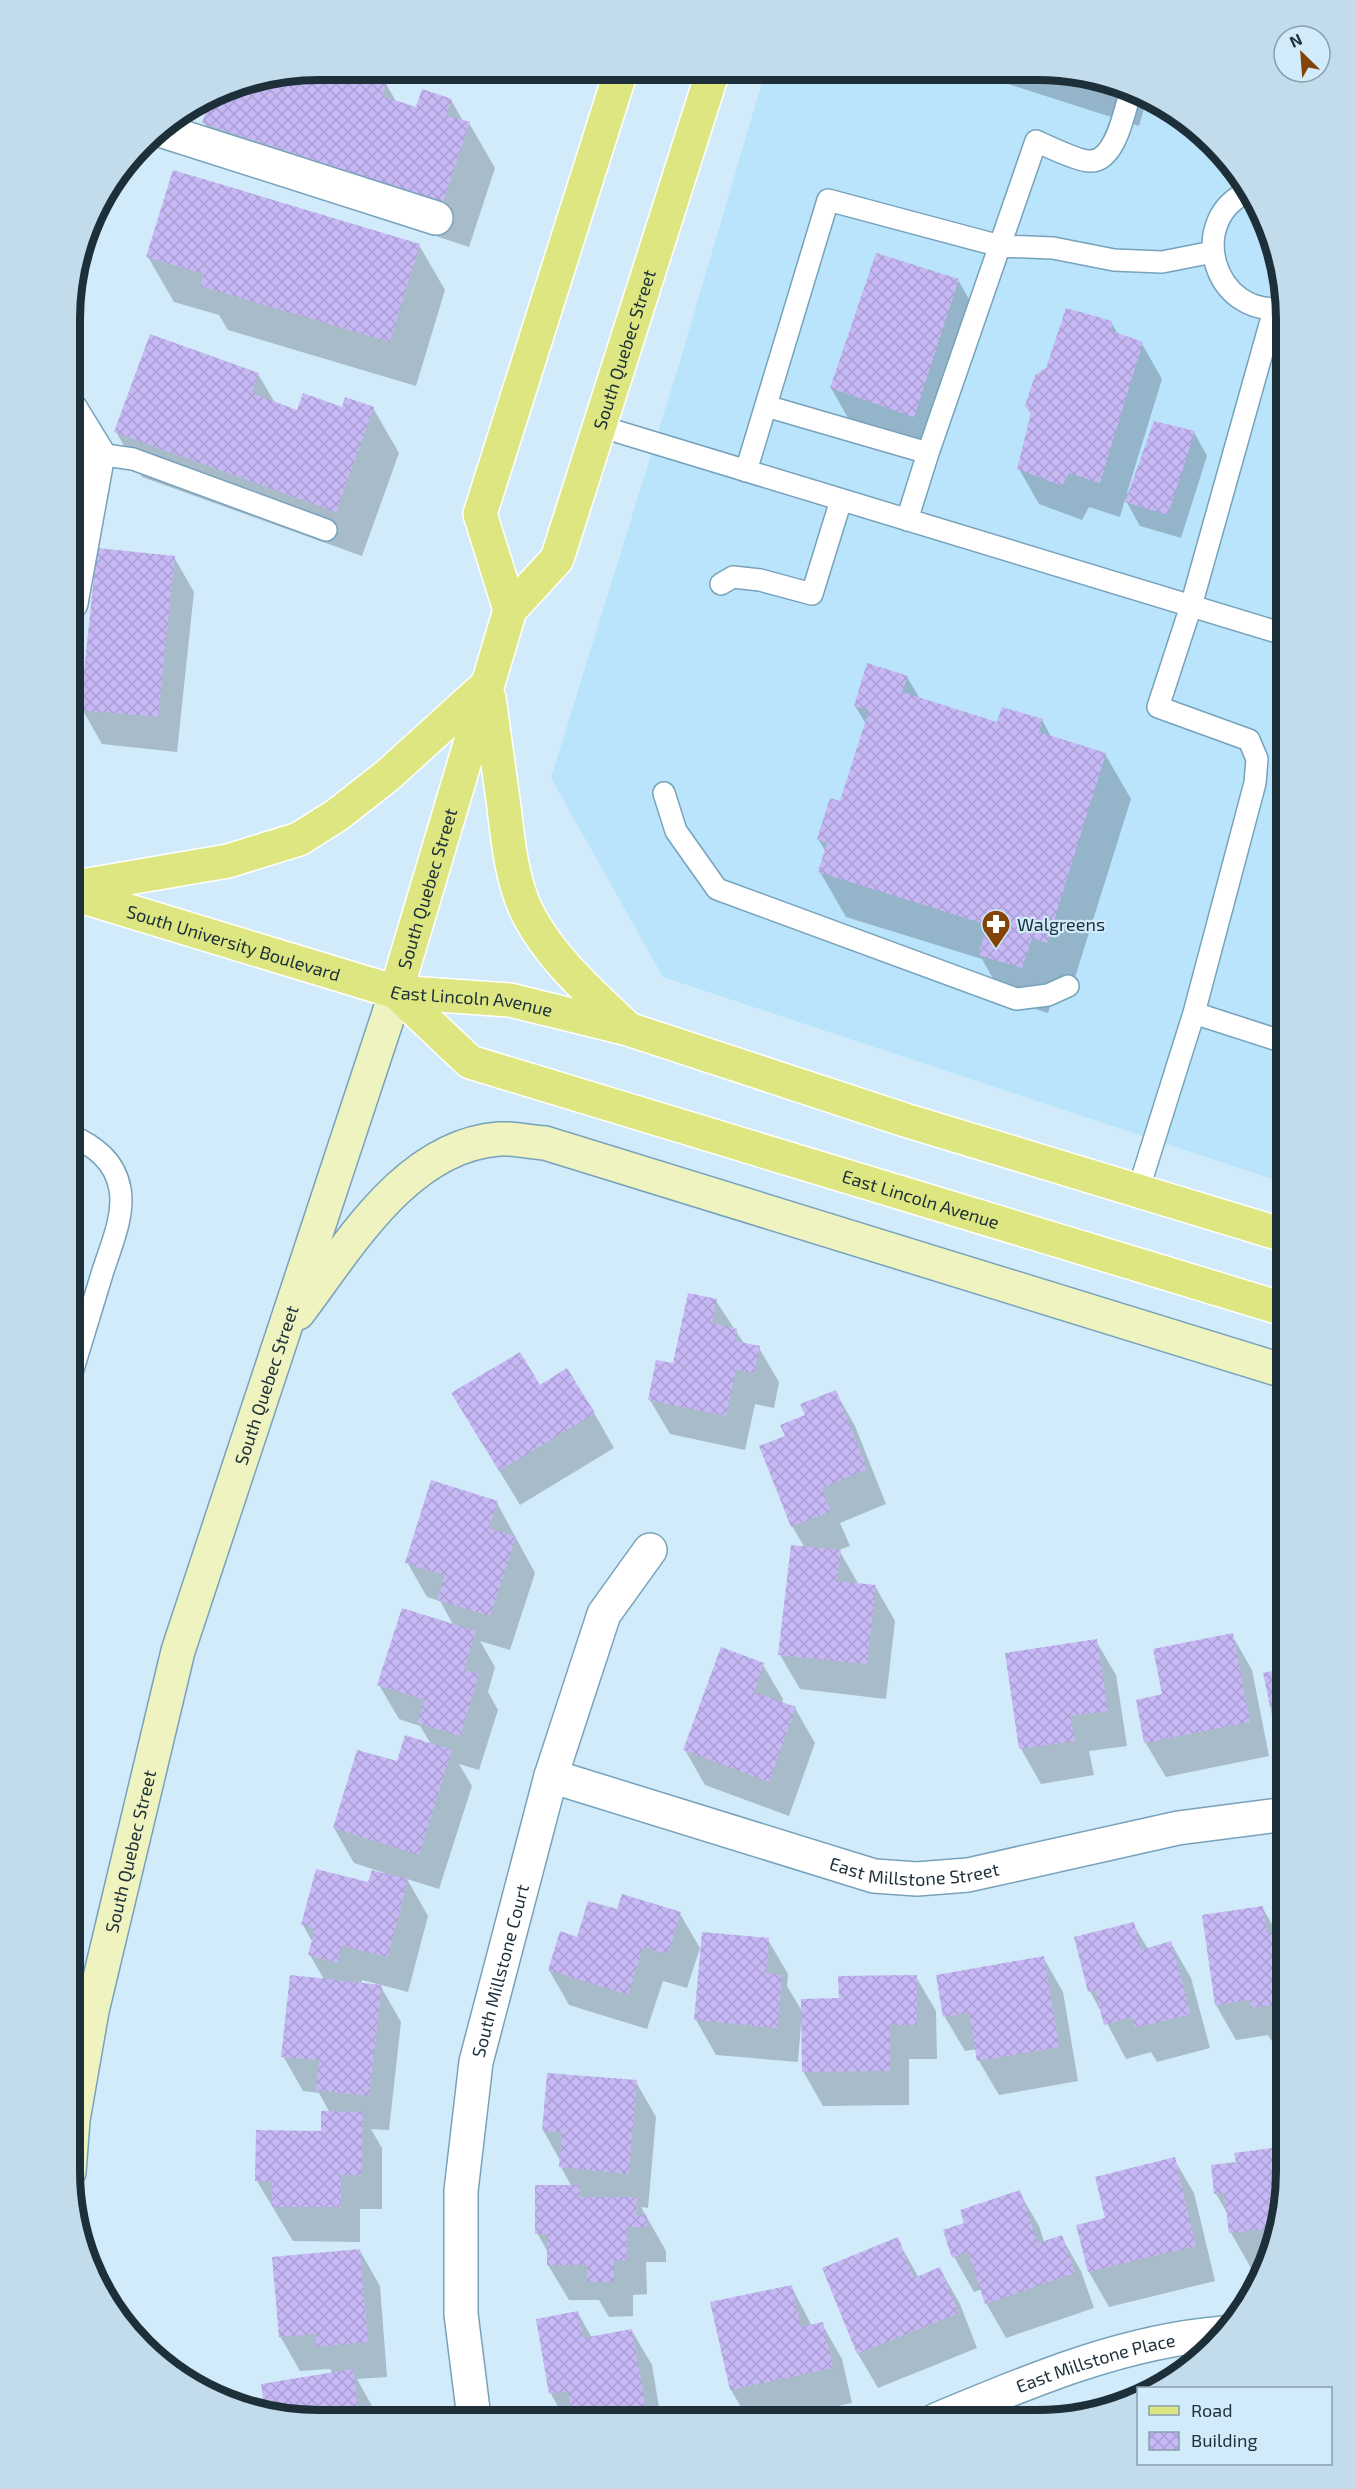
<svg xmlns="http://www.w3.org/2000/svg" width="1356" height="2489" viewBox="0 0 1356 2489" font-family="'Exo 2',sans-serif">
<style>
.built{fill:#bae3fc}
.shadow{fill:#0003}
.building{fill:url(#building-cross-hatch)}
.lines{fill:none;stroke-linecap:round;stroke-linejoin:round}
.service-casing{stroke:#77a2bb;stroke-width:24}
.minor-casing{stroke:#77a2bb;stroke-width:36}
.secondary-casing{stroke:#77a2bb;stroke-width:36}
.primary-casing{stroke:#fff;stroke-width:36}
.service{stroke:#fff;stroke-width:21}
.minor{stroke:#fff;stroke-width:33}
.secondary{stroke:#eef3c0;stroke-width:33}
.primary{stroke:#dde681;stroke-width:33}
.labels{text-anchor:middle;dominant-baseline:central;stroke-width:4.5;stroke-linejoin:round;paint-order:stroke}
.street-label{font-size:18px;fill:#1d2f39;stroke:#d1ebfb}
.poi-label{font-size:18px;fill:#1d2f39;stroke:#d1ebfb;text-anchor:start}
.rim{fill:none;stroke:#1d2f39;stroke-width:8}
</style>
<defs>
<pattern id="building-cross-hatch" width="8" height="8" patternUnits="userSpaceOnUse" patternTransform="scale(1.5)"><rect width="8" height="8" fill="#c6b8f4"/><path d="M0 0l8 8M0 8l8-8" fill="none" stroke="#aa9ed2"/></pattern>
</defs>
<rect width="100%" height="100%" fill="#d1ebfb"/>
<path class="built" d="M765,72L1086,74L1147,95L1202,131L1245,180L1274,238L1287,319V1184L663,977L551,778L680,361Z"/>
<path class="shadow" d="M319,69H342L386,84L397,103L417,109L451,100L463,121L469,123L495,168L469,247L230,168L204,123L213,94L224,88Z
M974,73L1086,74L1148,95L1139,126Z
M419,245L445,290L416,386L228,330L219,315L174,302L148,257Z
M958,280L978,315L933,451L851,423L831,388Z
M1111,322L1119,336L1142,344L1162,379L1127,493L1130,494L1194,432L1207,456L1181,538L1140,526L1125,499L1120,517L1089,507L1082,520L1039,504L1019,469L1032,416L1027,406Z
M258,374L275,403L298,412L373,408L399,453L362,556L142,477L116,432Z
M174,557L194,592L177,752L102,744L82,709Z
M907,677L920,699L998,723L1042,720L1052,738L1105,754L1131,799L1072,987L1058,982L1048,1013L1005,1000L982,959L846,917L820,872L826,852L818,839L841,803L866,724L855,706Z
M716,1301L745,1345L759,1348L779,1382L774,1408L755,1404L745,1450L670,1434L650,1400Z
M540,1387L594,1413L614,1448L520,1505L473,1428Z
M835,1391L855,1426L886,1504L840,1523L850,1546L839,1550L859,1585L875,1586L895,1621L886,1699L800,1689L780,1655L805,1548L792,1526L787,1437L807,1416Z
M497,1503L535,1573L510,1650L480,1641L495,1667L488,1692L498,1710L479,1770L459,1764L472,1786L439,1889L407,1879L428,1916L408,1992L362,1980L361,1985L381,1987L401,2022L389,2130L371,2129L382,2148V2209H360V2242L293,2241L257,2181L323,2132L330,2113L319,2093L303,2091L283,2056L325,1981L310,1955L313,1943L303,1925L385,1875V1873L354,1863L334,1828L398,1763L431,1744L420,1726L399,1719L379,1685L454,1626L440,1601L427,1597L407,1562Z
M1232,1635L1252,1670L1269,1756L1166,1777L1145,1742Z
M1096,1641L1116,1675L1127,1746L1089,1751L1094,1775L1041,1784L1021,1749L1007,1655Z
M763,1665L783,1699L782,1704L795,1708L815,1743L789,1816L705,1785L685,1750Z
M1287,1669V1740L1275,1719Z
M1262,1907L1277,1933L1287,1932L1286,2040L1273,2043L1268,2035L1236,2040L1216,2005L1204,1916Z
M618,1911L680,1914L700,1948L687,1988L663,1981L647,2029L569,2005L549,1970L578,1939Z
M1133,1924L1148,1949L1171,1943L1191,1978L1210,2048L1157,2062L1151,2052L1126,2059L1090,1991Z
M768,1940L788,1974L787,1986L803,2013L916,1977L936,2011L937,2059H909V2105L823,2106L803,2071V2025L801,2024L798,2062L716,2055L696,2020Z
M1043,1957L1063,1992L1078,2081L999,2095L979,2061L977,2049L965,2051L945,2017Z
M636,2082L656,2117L648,2208L641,2207L666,2251V2262H646L647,2294L633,2295V2316L609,2317L599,2300H569L548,2265L549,2254L537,2233L572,2187L561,2167V2162L543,2130Z
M1286,2147V2187L1274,2251L1266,2266L1251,2268L1231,2233L1229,2216L1216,2194L1237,2163L1236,2155Z
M1174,2159L1194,2193L1215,2281L1109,2307L1089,2272L1078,2226L1107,2219Z
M1019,2192L1039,2226L1044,2242L1061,2236L1081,2271L1094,2308L1006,2338L986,2303L982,2289L974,2292L954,2257L966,2224Z
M897,2239L919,2278L940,2269L960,2304L977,2348L878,2388L858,2354L824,2269Z
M360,2251L380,2286L387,2377L357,2379L372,2406L374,2418H286L267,2413L263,2385L333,2374L330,2369L300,2371L280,2336Z
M791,2286L812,2326L822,2324L842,2359L852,2403L775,2419H748L731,2390Z
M578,2313L592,2338L632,2331L652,2365L661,2419H565L551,2394Z"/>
<path class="building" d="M319,69H347L387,82L382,96L416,107L422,89L452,99L446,115L470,122L443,203L202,123L211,96L224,88Z
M1063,74H1086L1121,86L1119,92Z
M173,170L420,244L390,342L200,286L204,274L146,257Z
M876,253L959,279L914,417L830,388Z
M1066,308L1112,321V331L1143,342L1100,483L1069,473L1062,486L1017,469L1031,413L1025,406L1035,375L1046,368Z
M150,334L259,373L252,393L297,410L303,393L342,407L345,397L374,407L336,512L114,432Z
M1154,421L1195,431L1168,515L1125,502Z
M97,548L175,556L158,717L80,710Z
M867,663L908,676L902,692L997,722L1002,707L1043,719L1039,732L1106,753L1047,943L1032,938L1022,968L978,955L988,925L818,872L827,843L817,839L830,798L840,801L869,710L854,706Z
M688,1293L717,1299L712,1323L737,1329L735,1341L760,1346L754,1373L736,1370L726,1416L648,1400L656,1360L673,1363Z
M520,1352L540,1385L567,1368L595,1413L499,1471L451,1393Z
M836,1390L867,1469L822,1488L831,1511L791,1527L759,1446L785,1436L780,1425L805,1415L800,1404Z
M431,1480L498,1501L489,1528L516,1537L490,1616L437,1600L445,1575L405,1563Z
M791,1545L841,1550L837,1581L876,1585L867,1664L778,1655Z
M402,1608L476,1631L464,1670L479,1674L460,1736L417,1723L425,1700L377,1685Z
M1287,1626V1663H1286L1278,1628Z
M1233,1633L1250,1722L1144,1743L1136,1700L1162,1694L1153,1649Z
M1097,1639L1108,1711L1070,1716L1075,1741L1019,1749L1005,1653Z
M721,1647L764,1663L754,1692L796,1707L769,1782L683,1750Z
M1287,1668V1717L1273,1720L1263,1673Z
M405,1735L452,1750L419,1855L333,1828L357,1750L397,1761Z
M316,1869L368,1882L372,1870L408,1879L388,1957L342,1946L338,1963L308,1955L315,1929L301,1925Z
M622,1894L681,1912L668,1954L643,1947L628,1995L548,1970L560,1931L577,1937L588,1901L617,1909Z
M1263,1906L1267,1933L1287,1931L1286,2003L1251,2008L1250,2000L1215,2005L1202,1915Z
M1134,1922L1141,1950L1171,1941L1191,2014L1135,2028L1132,2017L1104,2025L1095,1990L1088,1992L1074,1937Z
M702,1932L769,1938L766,1973L782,1975L778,2028L694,2020Z
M1044,1956L1059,2047L977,2061L969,2013L943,2017L936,1975Z
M290,1975L382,1985L369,2096L316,2090L319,2060L281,2057Z
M917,1975V2025H890V2071L802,2072L801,1999L839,1998L838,1976Z
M547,2073L637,2080L629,2174L559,2167L562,2132L542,2131Z
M321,2111L363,2112L362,2175H341V2207H272V2182L255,2181L256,2130L321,2131Z
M1286,2146V2187L1274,2250H1268L1265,2229L1229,2233L1224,2193L1214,2194L1211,2165L1236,2162L1234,2153Z
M1175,2157L1196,2246L1088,2272L1076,2225L1105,2218L1095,2177Z
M535,2185H580V2197H637L636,2215H647V2227H627V2260L614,2261V2282H587V2265H547V2234H535Z
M1020,2190L1038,2243L1062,2235L1075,2273L985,2304L968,2252L952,2258L943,2230L964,2223L960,2210Z
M898,2237L914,2278L940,2267L959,2313L857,2354L822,2268Z
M360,2249L368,2342L316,2347L315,2334L279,2337L272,2257Z
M792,2285L801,2327L823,2322L833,2368L730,2390L710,2302Z
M578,2311L583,2338L632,2329L647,2415L625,2419H573L568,2391L549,2394L536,2319Z
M353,2369L360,2418H286L265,2412L261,2384Z"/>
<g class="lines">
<g class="service-casing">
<path id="service" d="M1250,191C1185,217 1212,319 1285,308
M766,406L928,453
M599,426L1287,635
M98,454L133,459L326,530
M746,471L828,200L1000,246L1053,248L1114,260L1162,262L1213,252
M907,520L928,453L1036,141C1047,146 1078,161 1089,161C1116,163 1125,109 1131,89
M721,584L733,577L760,580L812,594L841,500
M664,793L676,831L717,889L1016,999L1048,995L1068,986
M1194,1013L1255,783L1257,759L1249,740L1158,707L1191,606L1274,310
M1138,1191L1194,1013L1287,1043
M70,1379C81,1344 91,1309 102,1274C110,1248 125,1216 120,1189C115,1161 95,1146 70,1135
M69,2007L92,2011"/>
</g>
<g class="minor-casing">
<g id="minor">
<path d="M157,129L436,218"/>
<path d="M71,603L98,454L71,410"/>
<path id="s1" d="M551,1776L874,1876L917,1879L968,1875L1178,1828L1287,1814"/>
<path id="s2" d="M474,2418L461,2314V2191L476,2062L551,1776L604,1614L650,1550"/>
<path id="s3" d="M936,2420C1029,2381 1123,2341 1224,2333"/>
</g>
</g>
<g class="secondary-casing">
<g id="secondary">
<path d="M298,1313C349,1246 406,1146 499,1139C514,1138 530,1142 545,1143L1287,1372"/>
<path id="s4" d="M69,2172L73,2120L92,2011L178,1651L396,992"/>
</g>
</g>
<g class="primary-casing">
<g id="primary">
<path d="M510,610L480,514L621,71"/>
<path d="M489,698C494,735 499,771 504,807C508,842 512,882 528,914C551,959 592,994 627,1028"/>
<path d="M70,888L228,861L299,839L337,815L388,775L487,685"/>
<path id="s5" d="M70,893L396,992L510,1000L628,1029L905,1120L1287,1236"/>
<path id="s6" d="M396,992L510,610L557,559L713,71"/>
<path id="s7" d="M396,992L470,1062L1287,1310"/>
</g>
</g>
<use href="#service" class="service"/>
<use href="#minor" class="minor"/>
<use href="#secondary" class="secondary"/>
<use href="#primary" class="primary"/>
</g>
<defs>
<g id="pharmacy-pin" transform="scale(1.5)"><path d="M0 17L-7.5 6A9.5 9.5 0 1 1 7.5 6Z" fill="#834409" stroke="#d1ebfb"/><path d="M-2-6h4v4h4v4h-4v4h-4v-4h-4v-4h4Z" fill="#fff"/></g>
</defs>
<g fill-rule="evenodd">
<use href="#pharmacy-pin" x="996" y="924"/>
</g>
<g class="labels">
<g class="street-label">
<text stroke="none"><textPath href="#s6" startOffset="688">South Quebec Street</textPath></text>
<text stroke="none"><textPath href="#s6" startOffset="108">South Quebec Street</textPath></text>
<text stroke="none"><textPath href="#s5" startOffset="171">South University Boulevard</textPath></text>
<text stroke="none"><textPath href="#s5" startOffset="417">East Lincoln Avenue</textPath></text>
<text stroke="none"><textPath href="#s7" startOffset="573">East Lincoln Avenue</textPath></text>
<text stroke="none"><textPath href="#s4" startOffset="813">South Quebec Street</textPath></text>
<text stroke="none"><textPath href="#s4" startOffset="327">South Quebec Street</textPath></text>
<text stroke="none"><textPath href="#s1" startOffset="378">East Millstone Street</textPath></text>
<text stroke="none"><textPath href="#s2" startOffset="452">South Millstone Court</textPath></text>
<text stroke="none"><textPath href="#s3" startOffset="170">East Millstone Place</textPath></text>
</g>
<g class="poi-label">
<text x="1017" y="924">Walgreens</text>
</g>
</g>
<path d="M0 0H1356V2489H0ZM319 80H1037A239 239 0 0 1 1276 319V2171A239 239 0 0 1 1037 2410H319A239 239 0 0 1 80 2171V319A239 239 0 0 1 319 80Z" fill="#c3dceb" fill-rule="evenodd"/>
<path class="rim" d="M319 80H1037A239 239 0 0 1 1276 319V2171A239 239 0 0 1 1037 2410H319A239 239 0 0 1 80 2171V319A239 239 0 0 1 319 80Z"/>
<rect x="1137" y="2387" width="195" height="78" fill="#d1ebfb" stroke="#89a0ad" stroke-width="1.5"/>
<rect x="1149" y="2406" width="30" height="9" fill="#dde681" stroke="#89a0ad" stroke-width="1.5"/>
<text x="1191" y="2417" font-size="18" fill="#1d2f39">Road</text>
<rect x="1149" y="2432" width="30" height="18" fill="url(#building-cross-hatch)" stroke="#89a0ad" stroke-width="1.5"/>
<text x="1191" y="2447" font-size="18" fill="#1d2f39">Building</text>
<g transform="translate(1302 54) rotate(335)"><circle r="28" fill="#d1ebfb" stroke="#89a0ad" stroke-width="1.5"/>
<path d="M0-4.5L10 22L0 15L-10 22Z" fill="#834409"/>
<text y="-9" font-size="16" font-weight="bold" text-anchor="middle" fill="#1d2f39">N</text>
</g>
</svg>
